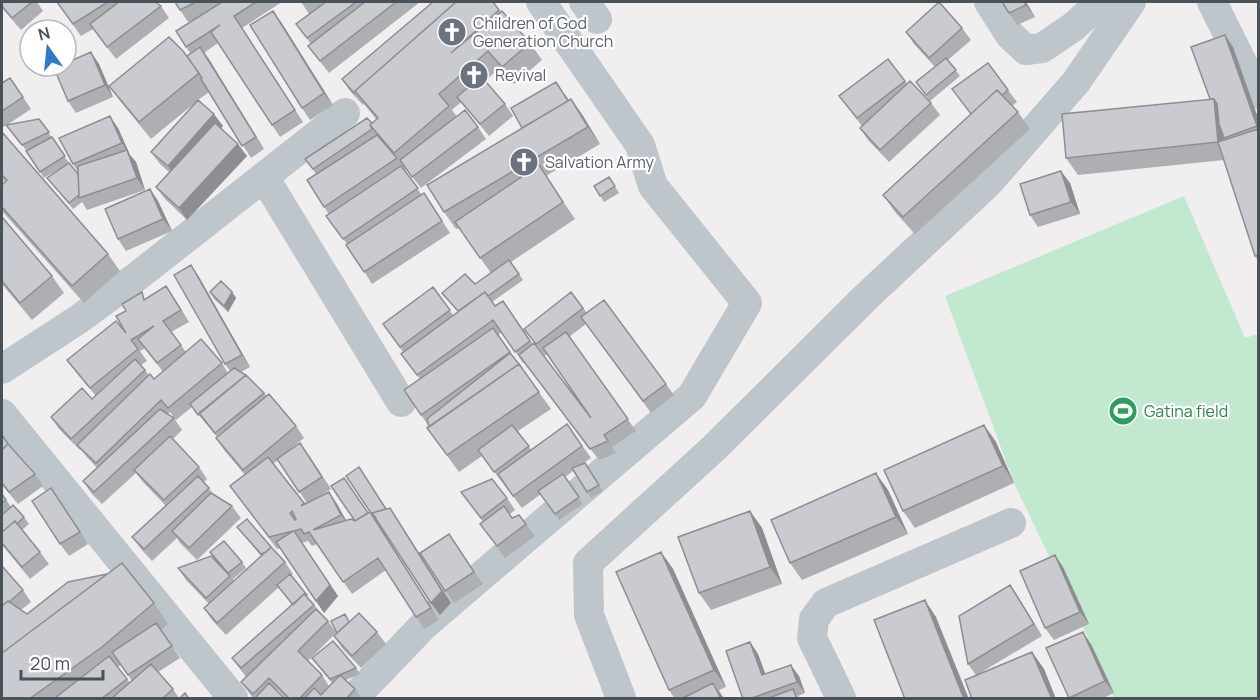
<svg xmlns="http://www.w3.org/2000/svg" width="1260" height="700" viewBox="0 0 1260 700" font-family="Manrope,sans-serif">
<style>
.garden{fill:#c2e9cf}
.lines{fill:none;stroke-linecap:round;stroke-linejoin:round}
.minor{stroke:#bec6cb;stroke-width:30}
.wall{fill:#adafb3;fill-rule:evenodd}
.shaded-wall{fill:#8d8e92}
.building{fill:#c9cbd0;stroke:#8d8e92;stroke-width:1.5;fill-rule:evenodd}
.labels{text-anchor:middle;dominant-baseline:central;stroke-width:4.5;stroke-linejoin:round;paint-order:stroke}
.worship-label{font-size:16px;fill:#5b616d;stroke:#fff;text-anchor:start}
.leisure-label{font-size:16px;fill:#27864d;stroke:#fff;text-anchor:start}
</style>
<rect width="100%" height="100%" fill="#f1eeef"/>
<path class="garden" d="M1184,196L1245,338L1258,334V698H1114L1091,644L1014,483L945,296Z"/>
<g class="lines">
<path class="minor" d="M584,2L597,19
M989,2L1010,35L1026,50L1042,48L1073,27L1101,2
M1212,2L1258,94
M264,177L401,402
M2,369L79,319L139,275L345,113
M2,414L233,698
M354,698L424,625L692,396L747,303L653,186L640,145L541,2
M621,698L589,615L588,563L714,448L866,297L988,183L1076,82L1131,2
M841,698L812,638L814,619L826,603L1011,523"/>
</g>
<path class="wall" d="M2,2H37L43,11L21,30L2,8Z
M57,2H155L161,6L169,18L116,59L93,29L81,36Z
M175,2H282L242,28L303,122L280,137L218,43L204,53L264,149L251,158L209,92L198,100L223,126L221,128L247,156L187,220L165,199L156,187L169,172L160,164L151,152L196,102L151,139L121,102L109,86L187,56L190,53L176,31L197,18L188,22L180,10Z
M301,2H420L329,73L308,46L311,44L296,24L309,14Z
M493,2L501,12L530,43L542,60L514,84L500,68L485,81L505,104L513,116L489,136L461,102L452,110L457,117L478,127L486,139L421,188L406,169L404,171L422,195L424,193L450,233L372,284L347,244L326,216L329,214L324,207L316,174L305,159L372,123L376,119L364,104L363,105L350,91L342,79Z
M1002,2H1026L1035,17L1017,25Z
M281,22L333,105L310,120L302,108Z
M962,28L971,40L948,60L960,76L930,101L916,82L935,67L914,44L906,32Z
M1225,35L1233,47L1258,118V261L1255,256L1224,160L1078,175L1066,158L1210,99Z
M888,59L907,84L931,103L940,115L889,162L868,140L860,128L862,126L839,96Z
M99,64L113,97L76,113L68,101Z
M10,78L31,109L7,125L39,119L69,163L44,178L26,150L6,125L2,128V83Z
M952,89L1008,90L1017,102L1012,106L1018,112L1030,129L915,234L895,212L883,195L971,114Z
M565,94L569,100L571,99L583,116L600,144L546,176L575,219L511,262L523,280L492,302L495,306L503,301L533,344L591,418L547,354L545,356L524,329L571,292L587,313L666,384L674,395L651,413L586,324L569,337L636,431L612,447L616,453L599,460L524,363H523L502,332L498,335L551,409L518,431L531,450L567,424L591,458L582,464L585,463L603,491L591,498L573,471L565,477L583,504L559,520L541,494L522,508L482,456L459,472L427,428L429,427L428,425L404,390L420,379L401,354L403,352L383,324L433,287L453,315L458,312L442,293L475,284L491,273L459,228L456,229L444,212L522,128Z
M118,128L130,155L136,162L145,190L87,210L82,202L73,209L47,178L78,174V172L73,164Z
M2,132L108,254L120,271L84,303L2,211V185L5,182L2,178Z
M609,177L619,193L604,202L594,186Z
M1070,183L1080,214L1038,227L1030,215Z
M150,189L158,201L172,231L126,251L118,239Z
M2,217L52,276L64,293L32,320L2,284Z
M191,265L199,277L250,367L241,372L264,393L296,426L304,438L288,451L309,455L331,489L317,498L329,492L337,504L346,521H355L368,513L390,508L451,603L440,615L380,525H379L439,620L424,629L386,570L352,594L317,544L312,546L308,541L302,543L338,596L324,613L280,548L277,549L230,486L245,475L224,450L216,438L217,437L192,407L176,420L170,412L168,414L174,418L182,430L173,439L199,467L207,479L204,482L214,495L232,506L241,518L197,560L180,543L177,538L152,561L141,549L132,537L166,506L143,482L136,473L102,504L91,493L83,481L97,468L86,456L81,450H80L59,429L51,417L92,399L96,396L76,372L67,360L126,333L147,298L166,286L189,322L171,332L186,352L222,363L228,373L230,371L225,364ZM145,348L163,372L154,379L149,375L141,365L147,361L140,351ZM278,460L307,503L305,504L273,464Z
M210,292H232L236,298L228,312L214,299Z
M984,425L996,442L1014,483L915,528L903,511Z
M2,435L8,444L35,474L43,486L18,504L2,485Z
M888,490L908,534L802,580L790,563Z
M461,492L507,498L515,510L510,514L512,518L519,515L535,536L505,558L480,524L483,522Z
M2,494L11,507L24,517L29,524L22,530L40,552L49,564L30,579L3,546L2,547Z
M60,500L88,544L69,556L60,544Z
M750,511L762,528L782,584L711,610L699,593Z
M237,527L285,562L293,574L291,575L319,611L328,621L336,632L350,621L377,632L386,644L361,668L342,648L334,636L336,633L308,661L322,675L329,686L332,683L312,658L356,668L360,674L346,680L355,689L362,699H286L278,690L277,691L285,699H254L250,694L241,682L246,677L232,658L292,605L279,587L226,635L212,620L204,608L209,604L186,580L178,568L215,559L210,552L242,562L246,568L233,579L234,581L261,556Z
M449,534L483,584L454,603L420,553Z
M661,552L673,569L726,687L719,690L724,699H675L669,690Z
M1055,555L1063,567L1089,624L1054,640L1045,628Z
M2,566L23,590L31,602L21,610L27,614L154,603L168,624L161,630L180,658L158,672L173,689L179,698L189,699H2ZM121,665L132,681L130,683L118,667Z
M1018,597L1042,636L980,673L1032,652L1044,669L1056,699H972L976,675L968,664Z
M750,642L758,654L765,673L799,676L805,693L798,696L800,699H743Z
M1091,644L1114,693L1101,699H1070L1046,648Z"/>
<path class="shaded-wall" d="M1024,2H1026L1035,17L1026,5Z
M273,11L281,22L333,105L324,93Z
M1225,35L1233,47L1258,118V128Z
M200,47L209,59L264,149L256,137Z
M91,52L99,64L113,97L105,85Z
M571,99L583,116L600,144L588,127Z
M1214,99L1226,116L1224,138L1228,144L1218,142Z
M214,114L223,126L176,178L168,166Z
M110,116L118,128L130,155L136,162L145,190L137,178L127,151L122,143Z
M238,144L247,156L187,220L179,208Z
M1061,171L1070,183L1080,214L1071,202Z
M150,189L158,201L172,231L163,219Z
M191,265L199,277L250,367L242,355Z
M166,286L174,298L189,322L181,310Z
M232,292L236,298L228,312L224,306Z
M984,425L996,442L1014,483L1003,466Z
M876,473L888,490L908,534L896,517Z
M329,492L337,504L350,527L341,515Z
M390,508L451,603L440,615L431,603Z
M750,511L762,528L782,584L770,567Z
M370,512L378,524L439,620L431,608Z
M294,531L338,596L324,613L316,601Z
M661,552L673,569L726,687L714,670Z
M1055,555L1063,567L1089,624L1080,612Z
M1010,585L1018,597L1042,636L1034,624Z
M925,600L936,617L969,699H964Z
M1083,632L1091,644L1114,693L1105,681Z
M750,642L758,654L770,687L762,675Z
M1032,652L1044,669L1056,699H1052L1051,697Z
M791,665L799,676L805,693L797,682Z
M713,683L724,699H721Z"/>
<path class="building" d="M2,2H32L12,18L2,6Z
M57,2H108L73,24Z
M119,2H155L161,6L107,47L90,24Z
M175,2H196L180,10Z
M222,2H256L234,16L295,110L272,125L211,32L220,25L186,47L176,31Z
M326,2H356L307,38L296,24Z
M365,2H396L320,61L308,46Z
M433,2H456L355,91L356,92L354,93L342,79Z
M456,2H493L499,10L451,53L502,11L530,43L502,67L488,51L439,94L449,106L394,153L370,125L378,118L355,91Z
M939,2L962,28L929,58L906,32Z
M1002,2H1024L1026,5L1009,13Z
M273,11L324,93L302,108L250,25Z
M1225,35L1257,126L1224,138L1219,124L1217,104L1214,99H1210L1191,47Z
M169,37L183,51L199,73L139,122L109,86Z
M200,47L256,137L242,146L201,79L202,78L187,56Z
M91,52L105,85L68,101L54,68L59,66H66V63Z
M946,58L956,70L926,95L916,82Z
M888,59L905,81L857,118L839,96Z
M988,63L1008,90L1002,95L997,90L971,114L952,89Z
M481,76L505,104L480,124L457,97Z
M10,78L23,97L2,111V83Z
M910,81L931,103L880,150L860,128Z
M556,82L568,101L522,128L511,108Z
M997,90L1018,112L903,217L883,195Z
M571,99L588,127L444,212L427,185Z
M1214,99L1218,142L1258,129V255L1255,256L1218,142L1066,158L1062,114Z
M198,100L214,114L168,166L151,152Z
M465,110L478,127L412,177L400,160Z
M110,116L122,143L73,164L59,138Z
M367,118L372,123L370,125L372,129L313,169L305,159Z
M39,119L49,132L22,145L6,125Z
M215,123L238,144L179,208L156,187Z
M2,132L108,254L72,286L2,207V185L7,180L2,175Z
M377,135L397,158L324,207L307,180Z
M52,137L65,156L40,172L26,151Z
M127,150L137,178L79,198L78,166Z
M69,163L78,174L79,195L69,203L47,178Z
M539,165L563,202L480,258L455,222Z
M401,166L418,188L343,239L326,216Z
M1061,171L1071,202L1030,215L1020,184Z
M609,177L615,186L600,196L594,186Z
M150,189L163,219L118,239L105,209Z
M424,193L442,221L364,272L346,245Z
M2,217L52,276L20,303L2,281Z
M509,260L519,274L488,296L485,292L458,311L442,293L465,274L475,284Z
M191,265L242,355L225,364L174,275Z
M221,281L232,292L224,306L210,292Z
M166,286L181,310L163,321L181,345L157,363L138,339L154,326L131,340L138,349L90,388L67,360L116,321L126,333L116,316L126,311L122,304L142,292L144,300Z
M433,287L450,310L400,347L383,324Z
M485,292L495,306L503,301L530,341L515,352L493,320L417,375L401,354Z
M571,292L583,308L536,344L524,329Z
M604,300L666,384L643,401L581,317Z
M493,328L510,352L421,415L404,390Z
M566,332L628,419L604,435L608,441L590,449L519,355L534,343L591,418L543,348Z
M201,339L222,363L168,408L161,400L96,463L77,445L150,374L154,379Z
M510,353L519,364L429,427L427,419Z
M135,359L145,370L71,439L51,417L82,388L92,399Z
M519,364L539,392L447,455L427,428Z
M234,368L246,375L198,415L190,404Z
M246,375L264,393L215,433L199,413Z
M269,394L296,426L243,470L216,438Z
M160,409L174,418L94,492L83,481Z
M567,424L582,446L513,496L498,474Z
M512,425L529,446L494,472L478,450Z
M984,425L1003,466L903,511L884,470Z
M2,435L8,444L2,450Z
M170,436L199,467L164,500L134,470Z
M300,443L322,477L299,492L277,459Z
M8,444L35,474L9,492L2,483V450Z
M268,457L304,503L301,506L329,492L341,515L313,530L351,519L355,521L370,512L431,608L416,617L378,558L343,582L309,532L304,534L301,529L294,531L330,585L316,601L276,542L293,531L269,537L230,486ZM292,511L296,519L295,520L290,513Z
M585,463L599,485L587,492L572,468Z
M359,467L386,509L372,513L376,518L375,519L346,476Z
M876,473L896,517L790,563L771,520Z
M563,474L579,497L555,514L538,491Z
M198,476L209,488L144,549L132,537Z
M344,478L368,513L355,521L331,486Z
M492,479L507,498L481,518L461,492Z
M51,488L80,532L60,544L32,501Z
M211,493L232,506L189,548L172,531Z
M2,494L6,500L2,503Z
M13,505L24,517L17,524L15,521L2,532V515Z
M504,506L512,518L519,515L526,524L497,546L480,524Z
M390,508L442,591L431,603L372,513Z
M750,511L770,567L699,593L678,537Z
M247,519L272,548L271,547L266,552L261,554L237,527Z
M15,521L40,552L22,567L2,543V532Z
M449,534L474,572L445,591L420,553Z
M224,541L242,562L228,573L210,552Z
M271,547L285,562L217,623L204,608Z
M661,552L714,670L669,690L616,572Z
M1055,555L1080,612L1045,628L1020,571Z
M211,556L230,576L206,598L178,568Z
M122,563L154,603L102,647L29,699H2V653Z
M2,566L23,590L9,602L8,601L2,606Z
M107,574L2,653V606L8,601L27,614L68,582Z
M290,574L307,595L306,596L304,594L293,605L277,585Z
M1010,585L1034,624L968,664L959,616Z
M304,594L314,605L241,668L232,658Z
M925,600L964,699H905L874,620Z
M316,609L328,621L298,651L322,675L299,699H290L269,678L253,694L241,682Z
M359,613L377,632L352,656L334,636Z
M345,614L349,622L337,633L331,621Z
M156,623L172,646L128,675L112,652Z
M1083,632L1105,681L1069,698L1046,648Z
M333,641L356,668L330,679L312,658Z
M750,642L762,675L791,665L797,682L749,699H743L726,651Z
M1032,652L1051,697L1047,699H972L965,680Z
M109,656L127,679L101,699L55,698Z
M151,664L173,689L162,699H111Z
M340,675L355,689L346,699H304L314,688L321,695Z
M269,683L285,699H258L256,697Z
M713,683L721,699H681Z
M793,689L797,699H766Z
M185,693L189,699H179Z"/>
<defs>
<g id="church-disc" transform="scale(1.5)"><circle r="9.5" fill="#6b7280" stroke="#fff"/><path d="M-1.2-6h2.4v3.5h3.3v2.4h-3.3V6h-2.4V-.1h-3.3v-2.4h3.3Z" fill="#fff"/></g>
<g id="stadium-disc" transform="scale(1.5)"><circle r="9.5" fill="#2e9e5b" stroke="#fff"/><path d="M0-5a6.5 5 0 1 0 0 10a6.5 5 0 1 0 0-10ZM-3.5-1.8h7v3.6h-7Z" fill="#fff"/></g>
</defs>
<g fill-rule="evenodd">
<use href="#church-disc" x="452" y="32"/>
<use href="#church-disc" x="474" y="75"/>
<use href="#church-disc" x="524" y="162"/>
<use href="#stadium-disc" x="1123" y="411"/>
</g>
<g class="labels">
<g class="worship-label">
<text x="473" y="23">Children of God<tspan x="473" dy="18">Generation Church</tspan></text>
<text x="495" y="75">Revival</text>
<text x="545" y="162">Salvation Army</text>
</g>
<g class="leisure-label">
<text x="1144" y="411">Gatina field</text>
</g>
</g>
<rect width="1260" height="700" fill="none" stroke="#495259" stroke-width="6"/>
<g transform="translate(48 48) rotate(345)"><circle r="28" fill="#ffffff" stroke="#b6babd" stroke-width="1.5"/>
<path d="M0-4.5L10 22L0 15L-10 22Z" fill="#2f79ca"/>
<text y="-9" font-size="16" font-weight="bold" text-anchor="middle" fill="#495259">N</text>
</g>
<path d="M21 670v9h82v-9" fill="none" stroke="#495259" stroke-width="3"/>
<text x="30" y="670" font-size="18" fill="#495259" stroke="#ffffff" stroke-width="4.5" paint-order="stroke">20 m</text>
</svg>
